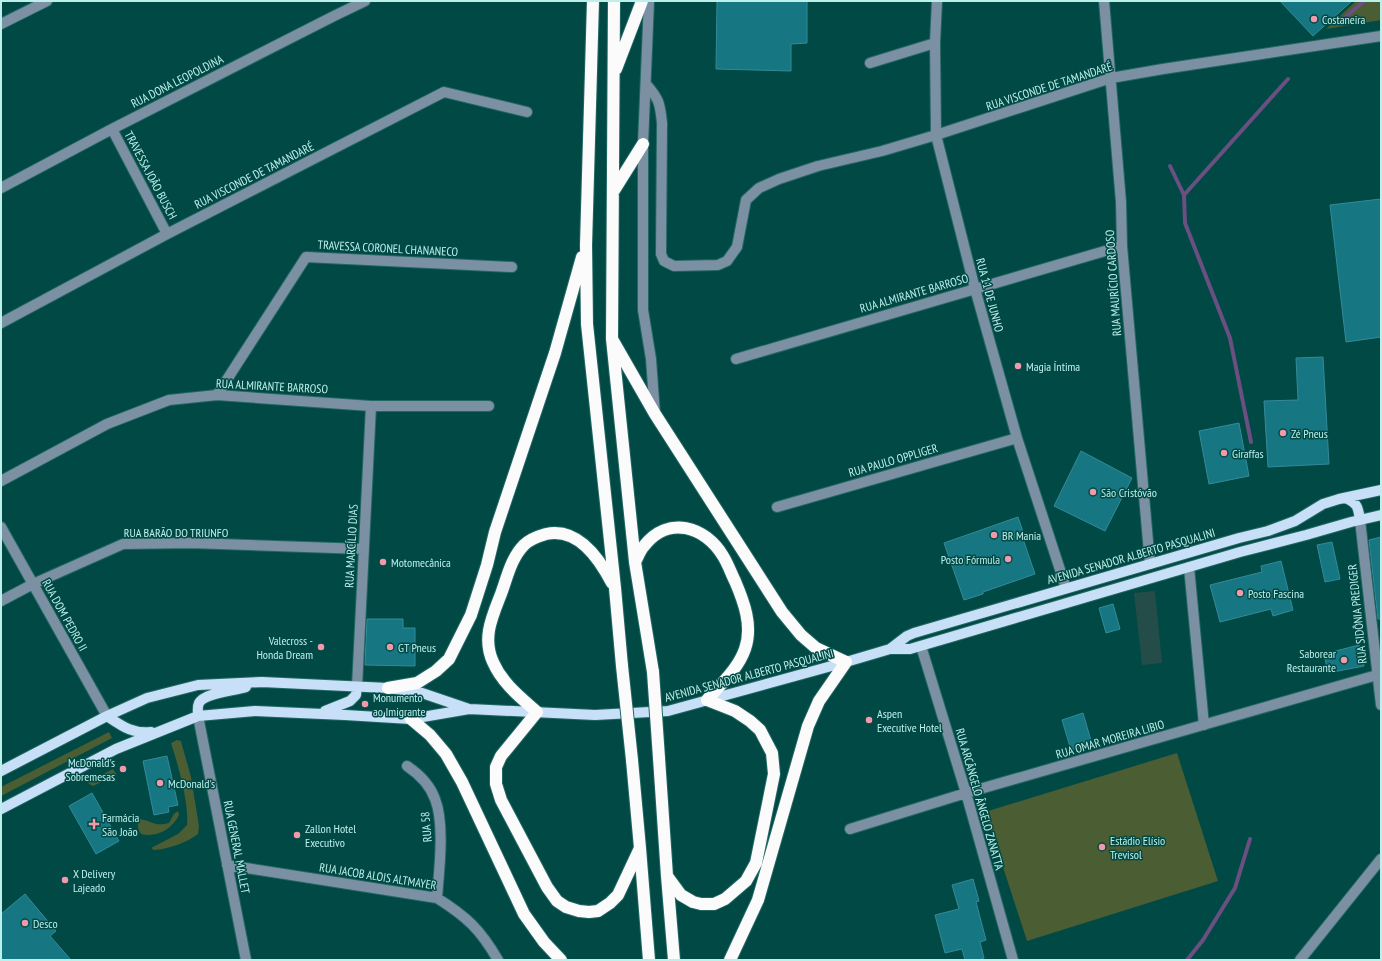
<svg xmlns="http://www.w3.org/2000/svg" width="1382" height="961" viewBox="0 0 1382 961" font-family="'PT Sans Narrow',sans-serif">
<style>
.built{fill:#244c49}
.green{fill:#4b5d33}
.lines{fill:none;stroke-linecap:round;stroke-linejoin:round}
.stream{stroke:#6a4f81;stroke-width:4}
.building{fill:#167682;stroke:#348b98}
.minor-casing{stroke:#236763;stroke-width:12}
.major-casing{stroke:#236763;stroke-width:12}
.highway-casing{stroke:#236763;stroke-width:14}
.minor{stroke:#7c90a4;stroke-width:10}
.major{stroke:#c7e0f8;stroke-width:10}
.highway{stroke:#fbfbfb;stroke-width:12}
.highway-bridge-casing{stroke:#236763;stroke-width:14;stroke-linecap:butt}
.highway-bridge{stroke:#fbfbfb;stroke-width:12}
.poi-dot{fill:#f39aaa;stroke:#014945;stroke-width:1.5}
.labels{text-anchor:middle;dominant-baseline:central;stroke-width:3;stroke-linejoin:round;paint-order:stroke}
.poi-label{font-size:12px;fill:#bdf0eb;stroke:#014945;text-anchor:start}
.street-label{font-size:12px;fill:#bdf0eb;stroke:#014945}
</style>
<rect width="100%" height="100%" fill="#014945"/>
<path class="built" d="M1155,591L1162,663L1142,665L1134,593Z"/>
<path class="green" d="M1356,1H1381V20L1326,29Z
M109,732L112,738L1,796V787Z
M177,740L181,741L182,745L191,777L199,826L198,834C186,843 169,849 154,850L151,848L178,834L187,825C189,803 178,765 171,743Z
M1177,753L1218,881L1027,941L985,812Z
M113,769L117,775L93,786L89,784L88,782Z
M178,811L179,815C172,829 157,838 141,834C138,829 136,824 140,819C152,821 155,827 169,823L174,814Z"/>
<g class="lines">
<path class="stream" d="M1340,22L1364,1
M1170,166L1184,195L1185,223L1230,338L1251,442
M1184,195L1288,79
M1187,960L1203,940L1235,888L1250,839"/>
</g>
<path class="building" d="M717,1H807V43L791,44V71L716,69Z
M1280,1H1352L1313,36Z
M1381,199V337L1346,342L1330,205Z
M1323,357L1329,464L1268,467L1264,401L1298,400L1296,358Z
M1239,423L1249,476L1209,484L1199,431Z
M1081,451L1132,478L1105,531L1054,506Z
M1018,517L1024,535L1022,536L1035,574L983,592V594L964,600L944,543Z
M1381,537V619H1378L1369,540Z
M1332,542L1340,579L1325,582L1317,545Z
M1281,561L1293,610L1273,616L1271,609L1220,622L1210,585L1262,572L1261,566Z
M1113,604L1120,629L1106,633L1099,608Z
M367,619H403V628H415V666L365,665Z
M1359,645L1364,666L1328,673L1324,654Z
M1083,713L1092,744L1071,750L1062,720Z
M167,756L178,805L168,807L169,812L154,815L143,761Z
M92,793L119,841L96,854L69,806Z
M973,879L979,901L976,902L986,940L980,942L984,958L978,960H965L962,949L945,953L935,915L959,909L952,885Z
M25,894L56,931L50,936L71,960H1V914Z"/>
<g class="lines">
<g class="minor-casing">
<path id="minor" d="M649,1L643,144V310L651,359L655,414
M937,1L935,43L936,135L975,289L1017,438L1066,588
M1104,1L1121,202L1122,246L1150,564
M1,24L47,1
M870,63L935,43
M646,84C659,99 660,103 662,123L661,254L664,261L674,266L718,265L727,261L737,247L746,200L759,188L779,179L818,166L882,151L936,135L1111,78L1163,69L1381,36
M112,129L167,234
M1,188L112,129L334,16L365,1
M1,323L167,234L444,92L527,112
M736,359L1122,246
M217,395L306,257L512,267
M1,481L107,424L169,400L217,395L371,406H489
M777,507L1017,438
M1360,520L1381,705
M1,527L107,716
M1189,567L1204,725
M1,601L33,584L123,544L191,543L364,549
M921,646L966,793L1013,960
M357,687L371,406
M198,716L246,960
M407,766C419,774 430,785 435,799C445,824 439,871 437,898
M850,829L966,793L1377,675
M227,865L437,898C467,917 480,929 498,960
M1300,960L1381,859"/>
</g>
<g class="major-casing">
<path id="major" d="M1346,498C1358,504 1358,507 1360,520
M890,649L907,636L914,633L1239,538L1268,531L1295,521L1323,504L1339,499L1381,490
M325,711L350,701L356,695L357,687
M107,716C122,726 132,734 151,732
M198,716C198,711 197,707 199,703C205,692 235,691 246,687
M1,771L107,716L147,698L198,685L262,682L388,688L422,693L469,709
M1,809L116,749L198,716L255,711L345,715L411,719L469,709L595,715L668,711L846,662L890,649H910L1240,552L1306,535L1351,522L1381,515"/>
</g>
<g class="highway-casing">
<path id="highway" d="M593,1L586,245L587,324L615,588L622,666
M614,1L612,339L635,562L653,672
M616,69L642,1
M613,192L643,144
M612,339L655,414L782,612L801,635L816,648L846,662L819,701L808,726L758,900L730,960
M635,562C638,557 640,550 644,546C668,515 705,526 723,556C728,564 731,573 735,581C744,602 753,626 745,649C738,669 721,684 707,700L735,711L750,721L760,730L772,753L774,774L756,863L746,881L725,899L714,904H701L693,902L681,895L667,876
M612,583C599,558 578,527 546,534C539,536 529,540 524,545C511,558 507,578 501,594C492,617 482,638 493,662C502,683 520,697 537,712L501,756L496,767V784L501,800L547,887L557,901L566,907L579,911L589,912L598,911L610,903L618,895L640,848
M388,688L417,683L436,671L449,659L471,615L487,565L495,532L555,353L582,257
M411,719L430,735L446,754L462,782L524,914L544,942L561,960
M659,758L667,876L674,960
M632,760L640,848L649,960"/>
</g>
<use href="#minor" class="minor"/>
<use href="#major" class="major"/>
<use href="#highway" class="highway"/>
<g class="highway-bridge-casing">
<path id="highway-bridge" d="M622,666L632,760
M653,672L659,758"/>
</g>
<use href="#highway-bridge" class="highway-bridge"/>
</g>
<g class="poi-dot">
<circle cx="1314" cy="19" r="4"/>
<circle cx="1018" cy="366" r="4"/>
<circle cx="1283" cy="433" r="4"/>
<circle cx="1224" cy="453" r="4"/>
<circle cx="1093" cy="492" r="4"/>
<circle cx="994" cy="535" r="4"/>
<circle cx="1008" cy="559" r="4"/>
<circle cx="383" cy="562" r="4"/>
<circle cx="1240" cy="593" r="4"/>
<circle cx="321" cy="647" r="4"/>
<circle cx="390" cy="647" r="4"/>
<circle cx="1344" cy="660" r="4"/>
<circle cx="365" cy="704" r="4"/>
<circle cx="869" cy="720" r="4"/>
<circle cx="123" cy="769" r="4"/>
<circle cx="160" cy="783" r="4"/>
<path d="M92 818h4v4h4v4h-4v4h-4v-4h-4v-4h4z"/>
<circle cx="297" cy="835" r="4"/>
<circle cx="1102" cy="847" r="4"/>
<circle cx="65" cy="880" r="4"/>
<circle cx="25" cy="923" r="4"/>
</g>
<g class="labels">
<g class="poi-label">
<text x="1322" y="19">Costaneira</text>
<text x="1026" y="366">Magia Íntima</text>
<text x="1291" y="433">Zé Pneus</text>
<text x="1232" y="453">Giraffas</text>
<text x="1101" y="492">São Cristóvão</text>
<text x="1002" y="535">BR Mania</text>
<text x="1000" y="559" text-anchor="end">Posto Fórmula</text>
<text x="391" y="562">Motomecânica</text>
<text x="1248" y="593">Posto Fascina</text>
<text x="313" y="640" text-anchor="end">Valecross -<tspan x="313" dy="14">Honda Dream</tspan></text>
<text x="398" y="647">GT Pneus</text>
<text x="1336" y="653" text-anchor="end">Saborear<tspan x="1336" dy="14">Restaurante</tspan></text>
<text x="373" y="697">Monumento<tspan x="373" dy="14">ao Imigrante</tspan></text>
<text x="877" y="713">Aspen<tspan x="877" dy="14">Executive Hotel</tspan></text>
<text x="115" y="762" text-anchor="end">McDonald's<tspan x="115" dy="14">Sobremesas</tspan></text>
<text x="168" y="783">McDonald's</text>
<text x="102" y="817">Farmácia<tspan x="102" dy="14">São João</tspan></text>
<text x="305" y="828">Zallon Hotel<tspan x="305" dy="14">Executivo</tspan></text>
<text x="1110" y="840">Estádio Elísio<tspan x="1110" dy="14">Trevisol</tspan></text>
<text x="73" y="873">X Delivery<tspan x="73" dy="14">Lajeado</tspan></text>
<text x="33" y="923">Desco</text>
</g>
<g class="street-label">
<text transform="translate(177 81) rotate(-27)">RUA DONA LEOPOLDINA</text>
<text transform="translate(1049 86) rotate(-18)">RUA VISCONDE DE TAMANDARÉ</text>
<text transform="translate(151 175) rotate(62)">TRAVESSA JOÃO BUSCH</text>
<text transform="translate(254 175) rotate(-27)">RUA VISCONDE DE TAMANDARÉ</text>
<text transform="translate(388 248) rotate(3)">TRAVESSA CORONEL CHANANECO</text>
<text transform="translate(1113 283) rotate(-94)">RUA MAURÍCIO CARDOSO</text>
<text transform="translate(914 293) rotate(-16)">RUA ALMIRANTE BARROSO</text>
<text transform="translate(990 295) rotate(75)">RUA 11 DE JUNHO</text>
<text transform="translate(272 386) rotate(3)">RUA ALMIRANTE BARROSO</text>
<text transform="translate(893 460) rotate(-16)">RUA PAULO OPPLIGER</text>
<text x="176" y="532">RUA BARÃO DO TRIUNFO</text>
<text transform="translate(351 546) rotate(-87)">RUA MARCÍLIO DIAS</text>
<text transform="translate(1131 556) rotate(-16)">AVENIDA SENADOR ALBERTO PASQUALINI</text>
<text transform="translate(1357 614) rotate(-96)">RUA SIDÔNIA PREDIGER</text>
<text transform="translate(65 615) rotate(61)">RUA DOM PEDRO II</text>
<text transform="translate(749 675) rotate(-15)">AVENIDA SENADOR ALBERTO PASQUALINI</text>
<text transform="translate(1110 739) rotate(-16)">RUA OMAR MOREIRA LIBIO</text>
<text transform="translate(980 799) rotate(74)">RUA ARCÂNGELO ÂNGELO ZANATTA</text>
<text transform="translate(426 827) rotate(-95)">RUA 58</text>
<text transform="translate(237 847) rotate(79)">RUA GENERAL MALLET</text>
<text transform="translate(378 876) rotate(9)">RUA JACOB ALOIS ALTMAYER</text>
</g>
</g>
<rect width="1382" height="961" fill="none" stroke="#bdf0eb" stroke-width="4"/>
</svg>
